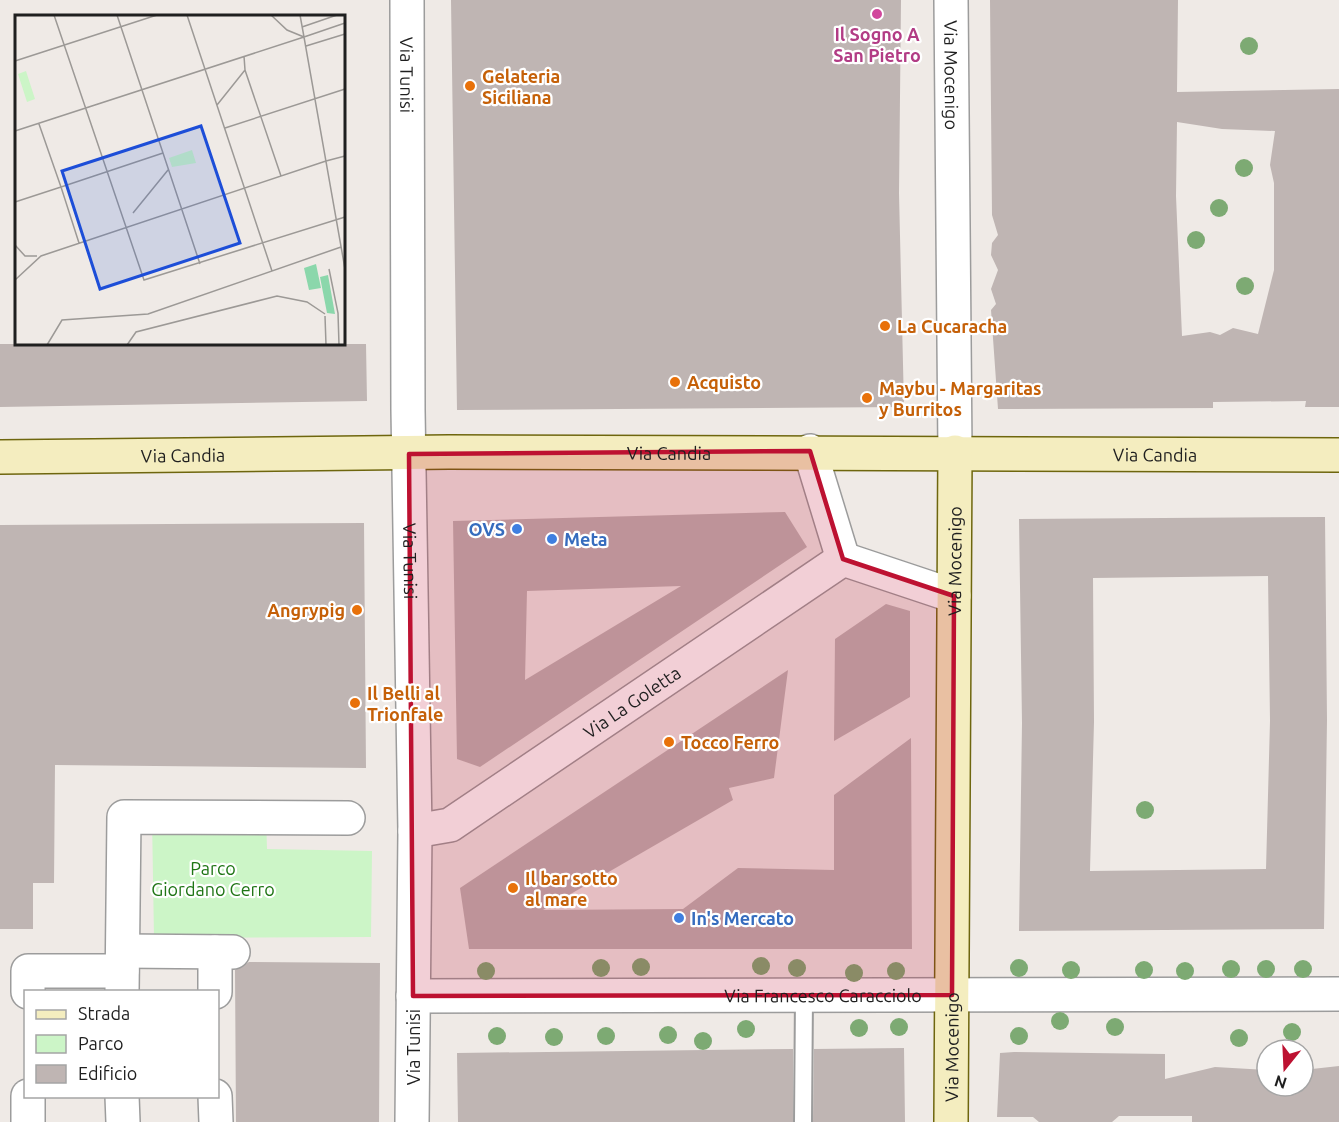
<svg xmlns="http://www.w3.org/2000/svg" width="1339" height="1122" viewBox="0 0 1339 1122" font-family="Ubuntu,sans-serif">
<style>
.park{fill:#ccf5c7}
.building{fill:#bfb5b3;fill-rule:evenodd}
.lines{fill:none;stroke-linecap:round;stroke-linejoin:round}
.lane-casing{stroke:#9c9c9c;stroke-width:20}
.street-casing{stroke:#9c9c9c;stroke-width:36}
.secondary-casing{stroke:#6e660e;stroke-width:36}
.lane{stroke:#fff;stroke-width:16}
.street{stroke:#fff;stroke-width:33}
.secondary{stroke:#f4edbf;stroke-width:33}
.tree{fill:#7daa73}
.marked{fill:#bd1131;fill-opacity:0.2;stroke:#bd1131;stroke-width:4.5;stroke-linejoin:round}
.hotel-dot{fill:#d1479c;stroke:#fff;stroke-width:2}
.food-dot{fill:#e8710a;stroke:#fff;stroke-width:2}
.shop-dot{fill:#3f7fe0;stroke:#fff;stroke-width:2}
.labels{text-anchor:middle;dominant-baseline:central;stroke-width:4.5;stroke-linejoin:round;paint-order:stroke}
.hotel-label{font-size:18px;font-weight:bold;fill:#b23c85;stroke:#fff}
.street-label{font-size:18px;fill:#1f1f1f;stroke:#fff}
.food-label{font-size:18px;font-weight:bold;fill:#c56008;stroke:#fff;text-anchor:start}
.shop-label{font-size:18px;font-weight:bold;fill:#366cbe;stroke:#fff;text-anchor:start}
.park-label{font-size:18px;fill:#1f7515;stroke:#fff}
.inset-road{fill:none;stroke:#9c9996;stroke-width:1.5}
.view{fill:#1d4ed8;fill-opacity:0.15;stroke:#1d4ed8;stroke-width:3}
.inset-edge{fill:none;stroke:#1f1f1f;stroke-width:3}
</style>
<rect width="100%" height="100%" fill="#efeae6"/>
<path class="park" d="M266,816L267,849L372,851L371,937L154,938L152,818Z"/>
<path class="building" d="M451,0H901L899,193L904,407L457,410Z
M990,0H1178L1177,92L1339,89V407H1305L1306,401L1213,402V408L998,409L991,310L996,304L991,289L998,270L991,255L992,243L998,235L992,215ZM1177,122L1222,129L1275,131L1270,165L1274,183V270L1258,334L1233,328L1220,335L1210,332L1182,336L1176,196Z
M0,344H366L367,401L0,407Z
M785,512L807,547L480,767L457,759L453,521ZM681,586L525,680L527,591Z
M1325,517L1327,720L1324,929L1019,931L1022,723L1019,519ZM1268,576L1270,721L1266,869L1090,871L1094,722L1093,578Z
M364,523L366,768L55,765L54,883H33V929H0V525Z
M886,604L910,611V697L834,741L835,639Z
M788,670L774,778L729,788L733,800L543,910L683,909L738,868L834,870V795L911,738L912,949H469L460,888Z
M249,962L380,963L379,1122H236L235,970Z
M904,1048L905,1122H813L814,1049Z
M793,1049V1122H458L457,1053Z
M1014,1052L1165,1054V1079L1215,1067L1267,1070V1086H1303V1070L1339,1066V1122H1192V1116H1119L1112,1122H1039L1033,1117H997L1000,1053Z"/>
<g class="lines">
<g class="lane-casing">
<path id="lane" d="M803,1122L804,996"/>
</g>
<g class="street-casing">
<g id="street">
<path id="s1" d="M407,0L408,410L415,831L412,1122"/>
<path id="s2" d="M951,0L955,452"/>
<path d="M810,451L843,559"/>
<path d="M843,559L954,596"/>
<path id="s3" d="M415,831L450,825L843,559"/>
<path d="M123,951L233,952"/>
<path d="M215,952V992"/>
<path d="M28,992V971H122"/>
<path d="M122,992L124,817L348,818"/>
<path id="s4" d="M413,996L1339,994"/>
<path d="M28,1096V1122"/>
<path d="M122,1096L123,1122"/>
<path d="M215,1096L216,1122"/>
</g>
</g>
<g class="secondary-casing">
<g id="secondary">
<path id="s5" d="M0,457L449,452L1339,455"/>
<path id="s6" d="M951,1122L955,452"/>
</g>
</g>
<use href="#lane" class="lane"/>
<use href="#street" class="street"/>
<use href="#secondary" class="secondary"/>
</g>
<g class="tree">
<circle cx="1249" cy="46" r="9"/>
<circle cx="1244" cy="168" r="9"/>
<circle cx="1219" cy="208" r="9"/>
<circle cx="1196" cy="240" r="9"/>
<circle cx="1245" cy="286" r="9"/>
<circle cx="1145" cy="810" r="9"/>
<circle cx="761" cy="966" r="9"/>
<circle cx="641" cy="967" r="9"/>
<circle cx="601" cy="968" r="9"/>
<circle cx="797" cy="968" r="9"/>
<circle cx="1019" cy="968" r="9"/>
<circle cx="1231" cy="969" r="9"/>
<circle cx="1266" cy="969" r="9"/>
<circle cx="1303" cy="969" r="9"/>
<circle cx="1071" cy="970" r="9"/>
<circle cx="1144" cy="970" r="9"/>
<circle cx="486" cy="971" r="9"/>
<circle cx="896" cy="971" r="9"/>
<circle cx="1185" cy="971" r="9"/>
<circle cx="854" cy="973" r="9"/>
<circle cx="1060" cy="1021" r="9"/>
<circle cx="899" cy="1027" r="9"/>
<circle cx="1115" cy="1027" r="9"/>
<circle cx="859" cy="1028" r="9"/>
<circle cx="746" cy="1029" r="9"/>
<circle cx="1292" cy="1032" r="9"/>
<circle cx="668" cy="1035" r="9"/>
<circle cx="497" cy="1036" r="9"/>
<circle cx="606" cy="1036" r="9"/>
<circle cx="1019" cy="1036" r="9"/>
<circle cx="554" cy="1037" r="9"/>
<circle cx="1239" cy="1038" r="9"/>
<circle cx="703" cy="1041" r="9"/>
</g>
<path class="marked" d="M810,451L843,559L954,596L952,995L413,996L409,454Z"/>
<circle class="hotel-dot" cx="877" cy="14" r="6"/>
<g class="food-dot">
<circle cx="470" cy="86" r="6"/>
<circle cx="885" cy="326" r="6"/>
<circle cx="675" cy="382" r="6"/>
<circle cx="867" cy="398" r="6"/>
<circle cx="357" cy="610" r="6"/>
<circle cx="355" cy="703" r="6"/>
<circle cx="669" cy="742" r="6"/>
<circle cx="513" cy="888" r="6"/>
</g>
<g class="shop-dot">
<circle cx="517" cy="529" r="6"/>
<circle cx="552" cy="539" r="6"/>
<circle cx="679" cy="918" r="6"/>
</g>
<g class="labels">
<g class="hotel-label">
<text x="877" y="34">Il Sogno A<tspan x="877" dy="21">San Pietro</tspan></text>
</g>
<g class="street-label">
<text stroke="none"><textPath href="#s1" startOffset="75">Via Tunisi</textPath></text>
<text stroke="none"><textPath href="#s2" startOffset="75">Via Mocenigo</textPath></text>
<text stroke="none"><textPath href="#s5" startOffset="669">Via Candia</textPath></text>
<text stroke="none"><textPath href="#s5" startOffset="1155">Via Candia</textPath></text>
<text stroke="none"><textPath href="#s5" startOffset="183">Via Candia</textPath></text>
<text stroke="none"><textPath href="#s1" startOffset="561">Via Tunisi</textPath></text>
<text stroke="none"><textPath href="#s6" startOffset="561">Via Mocenigo</textPath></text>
<text stroke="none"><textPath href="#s3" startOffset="255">Via La Goletta</textPath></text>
<text stroke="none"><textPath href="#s4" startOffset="410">Via Francesco Caracciolo</textPath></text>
<text transform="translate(413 1047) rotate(-90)">Via Tunisi</text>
<text stroke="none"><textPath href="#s6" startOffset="75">Via Mocenigo</textPath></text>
</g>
<g class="food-label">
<text x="482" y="76">Gelateria<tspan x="482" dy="21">Siciliana</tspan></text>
<text x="897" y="326">La Cucaracha</text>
<text x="687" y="382">Acquisto</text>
<text x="879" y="388">Maybu - Margaritas<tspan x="879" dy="21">y Burritos</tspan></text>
<text x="345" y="610" text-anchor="end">Angrypig</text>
<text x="367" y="693">Il Belli al<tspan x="367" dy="21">Trionfale</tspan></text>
<text x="681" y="742">Tocco Ferro</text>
<text x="525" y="878">Il bar sotto<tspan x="525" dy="21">al mare</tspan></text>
</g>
<g class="shop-label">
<text x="505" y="529" text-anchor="end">OVS</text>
<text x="564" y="539">Meta</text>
<text x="691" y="918">In's Mercato</text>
</g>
<g class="park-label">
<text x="213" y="868">Parco<tspan x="213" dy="21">Giordano Cerro</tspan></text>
</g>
</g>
<g transform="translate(15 15)">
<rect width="330" height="330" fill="#efeae6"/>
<path d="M11,56L20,84L12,87L3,59ZM177,135L181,148L157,152L154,143Z" fill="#ccf5c7"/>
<path d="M301,249L306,273L294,275L289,253ZM313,260L320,299L312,298L305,262Z" fill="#8bd7ab"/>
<path class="inset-road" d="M39,0L129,265L330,202M102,0L185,249M172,0L257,256M256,0L272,15L289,22M285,0L289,22M287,12L322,0M289,22L330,8M291,31L330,19M229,41L230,55L266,161M0,46L142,0M202,90L230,55M210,113L330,74M0,116L289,22L330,254M311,146L330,141M0,187L46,172L24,109M118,198L153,155M64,228L46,172L148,138M0,230L10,241H22M314,254L323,298L324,330M0,265L26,241L311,146M310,301L311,330M32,330L47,305L133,299L326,232M112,330L121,317L262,281L292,287L310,299"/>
<path class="view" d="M186,111L225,228L85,274L47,156Z"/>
<rect width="330" height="330" class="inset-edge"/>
</g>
<rect x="24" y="990" width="195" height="108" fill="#ffffff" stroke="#a5a5a5" stroke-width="1.5"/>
<rect x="36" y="1010" width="30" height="9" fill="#f4edbf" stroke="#a5a5a5" stroke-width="1.5"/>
<text x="78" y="1020" font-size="18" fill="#1f1f1f">Strada</text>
<rect x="36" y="1035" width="30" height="18" fill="#ccf5c7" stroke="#a5a5a5" stroke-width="1.5"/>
<text x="78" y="1050" font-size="18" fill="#1f1f1f">Parco</text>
<rect x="36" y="1065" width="30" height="18" fill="#bfb5b3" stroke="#a5a5a5" stroke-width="1.5"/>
<text x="78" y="1080" font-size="18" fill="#1f1f1f">Edificio</text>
<g transform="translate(1285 1068) rotate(198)"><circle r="28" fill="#ffffff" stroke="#a5a5a5" stroke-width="1.5"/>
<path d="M0-4.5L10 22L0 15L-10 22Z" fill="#bd1131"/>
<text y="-9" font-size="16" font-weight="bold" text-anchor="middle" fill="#1f1f1f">N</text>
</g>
</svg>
